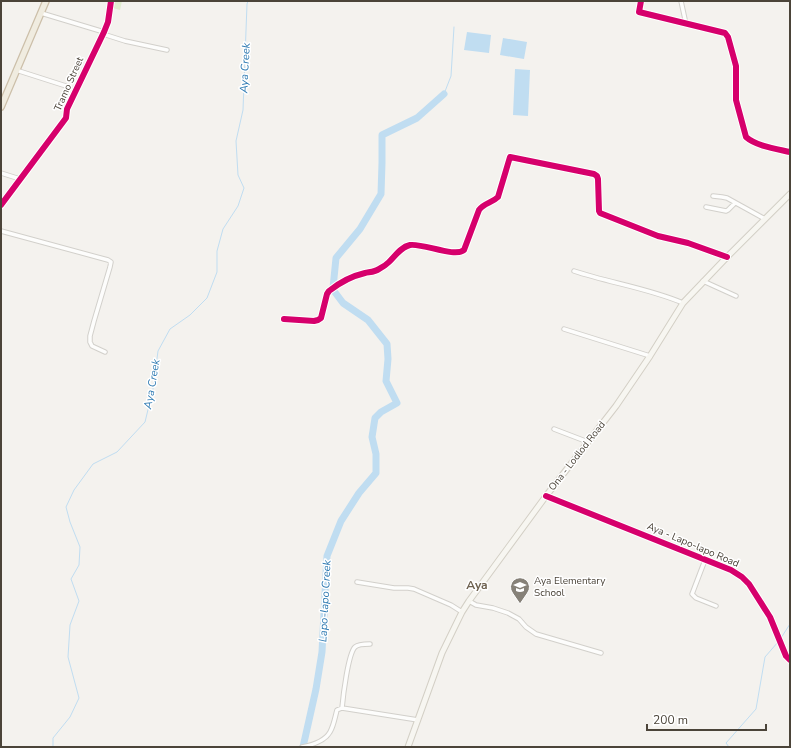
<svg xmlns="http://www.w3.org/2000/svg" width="791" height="748" viewBox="0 0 791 748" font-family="'Nunito Sans',sans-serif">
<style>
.green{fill:#e1eecf}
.water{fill:#c0ddf1}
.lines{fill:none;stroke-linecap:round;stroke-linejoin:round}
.stream{stroke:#c0ddf1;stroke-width:1}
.river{stroke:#c0ddf1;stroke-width:7}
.minor-casing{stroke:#d2d0cb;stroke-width:5.5}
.tertiary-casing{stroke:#d2d0cb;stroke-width:6}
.secondary-casing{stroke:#d3cfc5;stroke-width:7}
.trunk-casing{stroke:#ccbfa9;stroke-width:8}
.minor{stroke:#fdfdfc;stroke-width:3.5}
.tertiary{stroke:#fdfdfc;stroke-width:4}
.secondary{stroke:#f7f6f1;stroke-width:5}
.trunk{stroke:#f0ece0;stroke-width:5.5}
.cycleway-casing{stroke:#fff;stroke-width:8}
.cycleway{stroke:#d6006c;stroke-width:6}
.labels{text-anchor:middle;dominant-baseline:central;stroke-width:3;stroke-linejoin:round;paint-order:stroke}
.street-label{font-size:10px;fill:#4b4439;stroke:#fff}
.poi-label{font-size:10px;fill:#4b4439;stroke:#fff;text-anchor:start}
.water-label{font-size:11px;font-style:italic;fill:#2e7ab2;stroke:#fff}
.quarter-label{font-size:12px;font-weight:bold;fill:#6e6250;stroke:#fff}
</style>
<rect width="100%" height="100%" fill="#f4f2ee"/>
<path class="green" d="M114,1H122L120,10L113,8Z"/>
<path class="water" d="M467,32L491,35L489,53L464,50Z
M503,38L527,42L524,59L500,55Z
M515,69L530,70L528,116L513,115Z"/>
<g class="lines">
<path class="stream" d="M444,94L451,76L454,27
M781,638L790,624
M53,747V738L70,717L79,698L68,657L70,625L79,601L71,579L79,565L80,547L70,522L66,507L74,490L93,464L117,452L145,422L153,389L158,351L170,329L190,315L207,298L217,272V251L223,229L238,206L244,188L238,175L236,141L243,110L247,4L248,1
M729,747L726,743L756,709L765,657L778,642"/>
<path class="river" d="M303,747L316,689L322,652L327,556L341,521L359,493L376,473V454L372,437L375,418L381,412L397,403L386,381L388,359L387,344L368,320L343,303L334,291L333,288L336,258L360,229L381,194L382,163V135L417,118L444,94"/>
<g class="minor-casing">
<path id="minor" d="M641,1L639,12L725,33L728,37L736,66V100L746,137C756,146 777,149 790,152
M681,1L686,24
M41,13L104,32
M103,34L125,41L167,50
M16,70L66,86
M1,173L20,179
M713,196L722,197L727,198L765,219
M1,205L66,118L67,109L104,32L108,22L111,1
M706,207L726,211L728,210L735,203
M1,231L108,260L111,262L110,267L94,321L90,336V342L92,346L105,352
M574,271C610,283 648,288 683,303
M703,281L736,296
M284,319L314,321L318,320L321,318L327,294L329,291C339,283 352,276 365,273C369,272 375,272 379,269C383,267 386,265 389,262C396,255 401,247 410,245C423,243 455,258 464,250L479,210C484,203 492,203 498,197L510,157L594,174L597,176L598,179L599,211L600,213L658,236L688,243L727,257
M564,329L650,356
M554,429L588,442
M705,560L692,594L696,598L716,606
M357,582L394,588H408L414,589L451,605L462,612
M469,601L476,605L493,608L508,613L519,619L526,627L536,634L601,653
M342,708C343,697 348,654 355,647C358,644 366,644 370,644
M302,747C312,745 325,741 330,732C334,725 335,717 337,710L342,708L418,720"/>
</g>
<g class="tertiary-casing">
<path id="tertiary" d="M546,496L731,570L742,577L749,584L770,617L786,656L790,660"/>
</g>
<g class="secondary-casing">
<path id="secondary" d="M408,747L442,653L462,612L469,601L546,496L616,406L650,356L683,303L727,257L790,194"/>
</g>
<g class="trunk-casing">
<path id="trunk" d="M1,107L46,1"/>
</g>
<use href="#minor" class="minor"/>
<use href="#tertiary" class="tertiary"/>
<use href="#secondary" class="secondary"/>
<use href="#trunk" class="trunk"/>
<g class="cycleway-casing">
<path id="cycleway" d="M641,1L639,12L725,33L728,37L736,66V100L746,137C756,146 777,149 790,152
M1,205L66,118L67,109L104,32L108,22L111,1
M284,319L314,321L318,320L321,318L327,294L329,291C339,283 352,276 365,273C369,272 375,272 379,269C383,267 386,265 389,262C396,255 401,247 410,245C423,243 455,258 464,250L479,210C484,203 492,203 498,197L510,157L594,174L597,176L598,179L599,211L600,213L658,236L688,243L727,257
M546,496L731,570L742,577L749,584L770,617L786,656L790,660"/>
</g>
<use href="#cycleway" class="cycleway"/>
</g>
<defs>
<g id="school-pin" transform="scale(1)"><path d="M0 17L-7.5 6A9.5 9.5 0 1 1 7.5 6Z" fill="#868178" stroke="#fff"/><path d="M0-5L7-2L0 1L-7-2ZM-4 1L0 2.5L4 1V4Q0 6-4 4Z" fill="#fff"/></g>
</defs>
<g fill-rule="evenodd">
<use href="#school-pin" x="520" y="587"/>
</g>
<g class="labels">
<g class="street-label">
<text transform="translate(69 84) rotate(-66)">Tramo Street</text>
<text transform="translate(577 456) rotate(-52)">Ona - Lodlod Road</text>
<text transform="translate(693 545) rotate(23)">Aya - Lapo-lapo Road</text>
</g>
<g class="poi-label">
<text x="534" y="581">Aya Elementary<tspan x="534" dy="12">School</tspan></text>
</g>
<g class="water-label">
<text transform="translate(245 68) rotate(-87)">Aya Creek</text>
<text transform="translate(152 384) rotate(-80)">Aya Creek</text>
<text transform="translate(325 601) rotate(-87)">Lapo-lapo Creek</text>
</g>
<g class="quarter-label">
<text x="477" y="585">Aya</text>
</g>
</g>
<rect width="791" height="748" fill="none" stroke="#4b4439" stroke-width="4"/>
<path d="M647 724v6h119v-6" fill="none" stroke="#4b4439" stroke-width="2"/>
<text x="653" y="724" font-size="12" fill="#4b4439" stroke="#ffffff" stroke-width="3" paint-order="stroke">200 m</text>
</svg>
